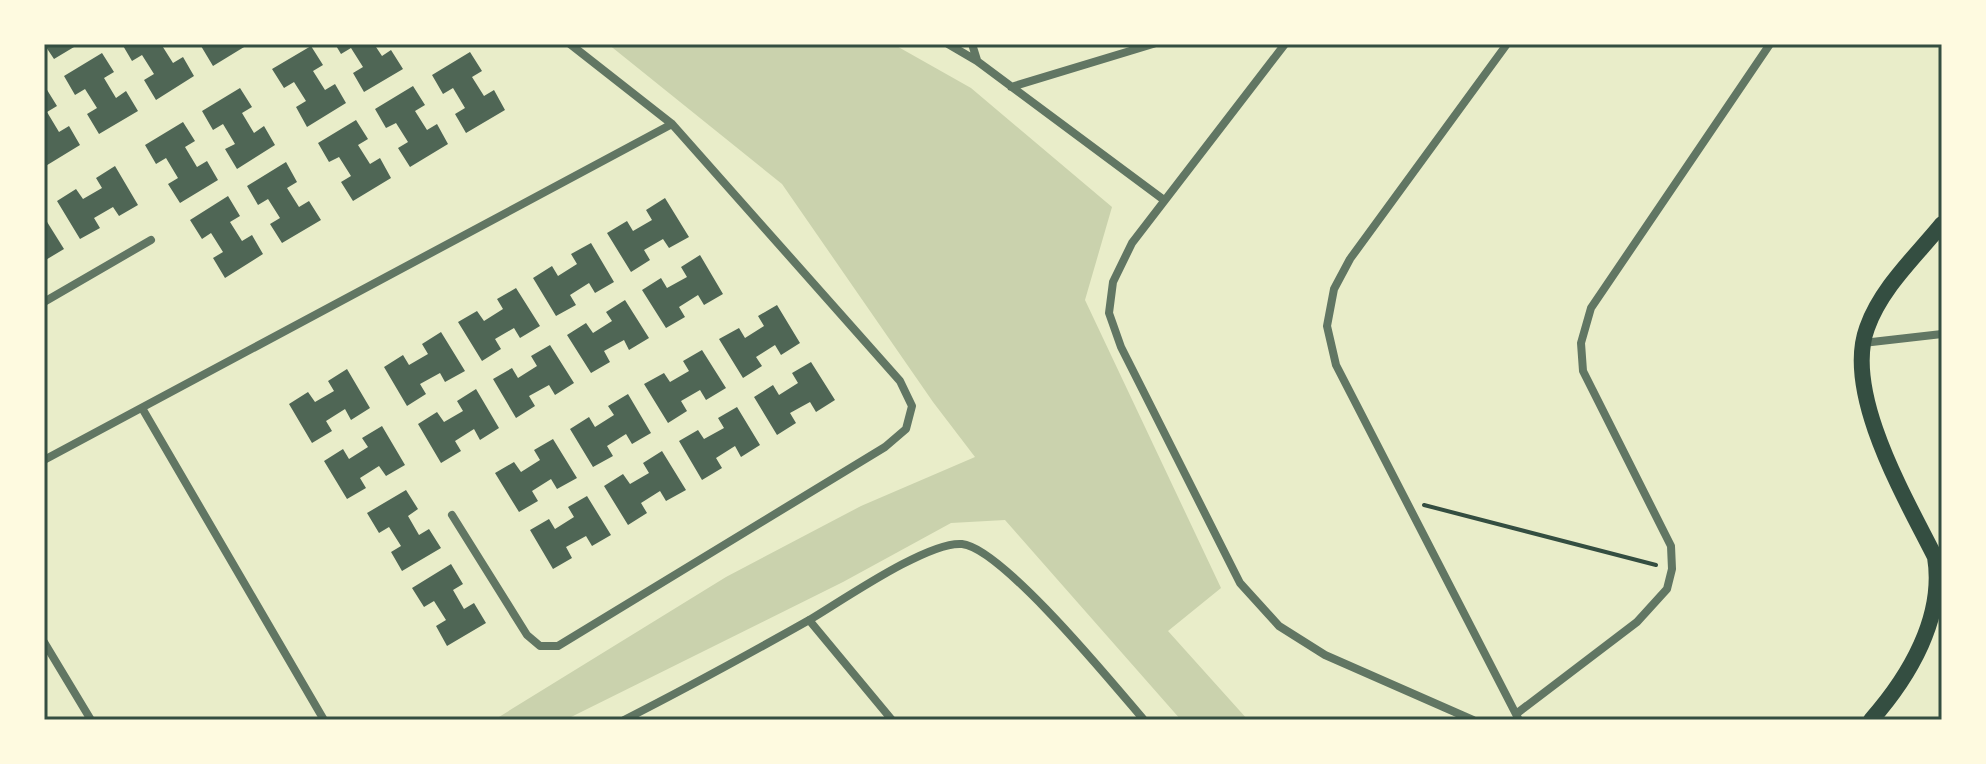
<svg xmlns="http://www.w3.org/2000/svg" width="1986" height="764" viewBox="0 0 1986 764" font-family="'Exo 2',sans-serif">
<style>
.green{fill:#cad2ad}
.building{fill:#4f6655}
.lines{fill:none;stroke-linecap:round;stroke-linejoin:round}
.path{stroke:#344e41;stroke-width:4}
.minor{stroke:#617663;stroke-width:8}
.secondary{stroke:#344e41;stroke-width:16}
.neatline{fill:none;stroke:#344e41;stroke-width:3}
</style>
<rect width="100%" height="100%" fill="#e9edc9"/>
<path class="green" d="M608,44H893L971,88L1112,207L1085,300L1221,588L1168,631L1248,720H1181L1005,520L951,523L843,582L565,720H494L726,577L861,506L975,457L933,402L782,184Z"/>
<path class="building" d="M44,44H79L54,59Z
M122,44H161L173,63L183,57L194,76L156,100L144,80L154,74L142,55L132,61Z
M205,44H249L213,66L201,46Z
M335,44H374L382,56L391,50L403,69L364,92L353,73L363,67L351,48L341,54Z
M311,46L323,65L313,71L325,90L335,84L346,103L307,127L296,107L306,101L294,82L284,88L272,69Z
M470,52L482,71L472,77L484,96L494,90L505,110L466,133L455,114L465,108L453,88L443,94L432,75Z
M102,53L114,72L104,78L116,98L126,91L138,111L99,134L87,114L97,108L85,89L75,95L64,76Z
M44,85L57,106L47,112L59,132L69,126L80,145L44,167Z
M413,86L425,105L415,111L427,130L437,124L448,144L410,167L398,148L408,142L396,123L386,128L375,109Z
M240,88L252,107L242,113L254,133L264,126L275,145L237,169L225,149L235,144L223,124L213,130L202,111Z
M356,120L368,139L358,145L370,164L380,158L391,178L353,201L341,182L351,176L339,157L329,162L318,143Z
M183,122L195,141L185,147L197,167L207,161L218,180L180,203L168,184L178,178L166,158L156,164L145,145Z
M286,162L297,182L287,188L299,207L309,201L321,220L282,243L270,224L280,218L268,199L258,205L247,186Z
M115,166L138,205L119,216L113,207L94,218L100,228L80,239L57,201L76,189L83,199L102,188L96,178Z
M228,196L240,216L230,222L242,241L252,235L263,254L225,278L213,258L223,252L211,233L202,239L190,220Z
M665,198L689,237L669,248L663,239L644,250L650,260L631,272L607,233L627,221L633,231L652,220L646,210Z
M44,217L64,249L44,261Z
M591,243L614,282L595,293L589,283L570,295L576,305L556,316L533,278L552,266L558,276L577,264L571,254Z
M700,255L723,294L704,305L698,295L679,307L685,317L666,328L642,290L661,278L667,288L687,277L681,267Z
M516,288L540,326L520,338L514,328L495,339L501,349L482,361L458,322L477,311L484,321L503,309L497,299Z
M625,300L649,338L629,350L624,340L604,351L610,362L591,373L567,335L586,323L593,333L612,321L606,312Z
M777,305L800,343L781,355L775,345L756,357L762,366L743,378L719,339L739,328L745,338L764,326L758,316Z
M441,332L465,371L445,382L440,373L420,384L426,394L407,406L384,367L403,355L409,365L428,354L422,344Z
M550,345L574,383L555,395L549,385L529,396L535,406L516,418L493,379L512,368L518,378L537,366L531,356Z
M702,350L726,388L706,400L700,390L681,401L687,411L668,423L644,384L664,373L670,382L689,371L683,361Z
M811,362L835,400L816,412L810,402L790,413L796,423L777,435L754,397L773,385L779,395L798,383L792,373Z
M347,369L370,408L351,420L345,409L326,421L332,431L312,443L289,404L308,392L315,402L334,391L328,381Z
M476,389L499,428L480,440L474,429L455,441L461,451L441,463L418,424L437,412L444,422L463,411L457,401Z
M628,394L651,433L632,444L626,434L607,446L613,456L593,467L570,429L589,417L595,427L614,415L608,406Z
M737,407L760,445L741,457L735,446L716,458L722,468L702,480L679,441L698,430L704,439L724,428L718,418Z
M382,426L405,465L386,476L379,466L360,478L366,488L347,499L324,461L343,449L349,459L368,447L362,438Z
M553,439L577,478L557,489L551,479L532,491L538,501L519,512L495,473L514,462L521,472L540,460L534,450Z
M662,451L686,490L666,501L660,491L641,503L647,513L628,525L604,486L623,474L630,484L649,473L643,463Z
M406,490L418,509L408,516L419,535L429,529L441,548L402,571L391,552L401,546L389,527L379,533L367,513Z
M587,496L611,535L592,546L586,536L566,547L572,558L553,569L530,530L549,519L555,529L574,517L568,507Z
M451,564L463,584L453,590L464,609L474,603L486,623L447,646L436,626L446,620L434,601L424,607L412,588Z"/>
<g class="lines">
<path class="path" d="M1424,505L1656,565"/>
<path class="minor" d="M948,44L977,61L1164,200
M972,44L977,60
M1285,44L1132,243L1113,282L1109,313L1121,347L1240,583L1279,626L1325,655L1473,720
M1507,44L1350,259L1334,289L1327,326L1336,365L1519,720
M1011,87L1153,44
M44,302L151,240
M1863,343L1942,334
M142,408L324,720
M44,460L672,124
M452,515L527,635L540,646H558L885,447L906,429L912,406L900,381L672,124L570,44
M809,620L892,720
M44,642L91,720
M1516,714L1637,622L1667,589L1672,569L1671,546L1583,371L1581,343L1591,308L1770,44
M624,720C687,688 749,654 811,619C843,600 928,541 962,544C1002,548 1114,685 1144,720"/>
<path class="secondary" d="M1871,720C1909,677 1945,617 1935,557C1906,499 1843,393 1867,328C1881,288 1916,256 1942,224"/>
</g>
<rect width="1986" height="764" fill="none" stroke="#fefae0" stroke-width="92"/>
<rect x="46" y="46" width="1894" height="672" class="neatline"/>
</svg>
